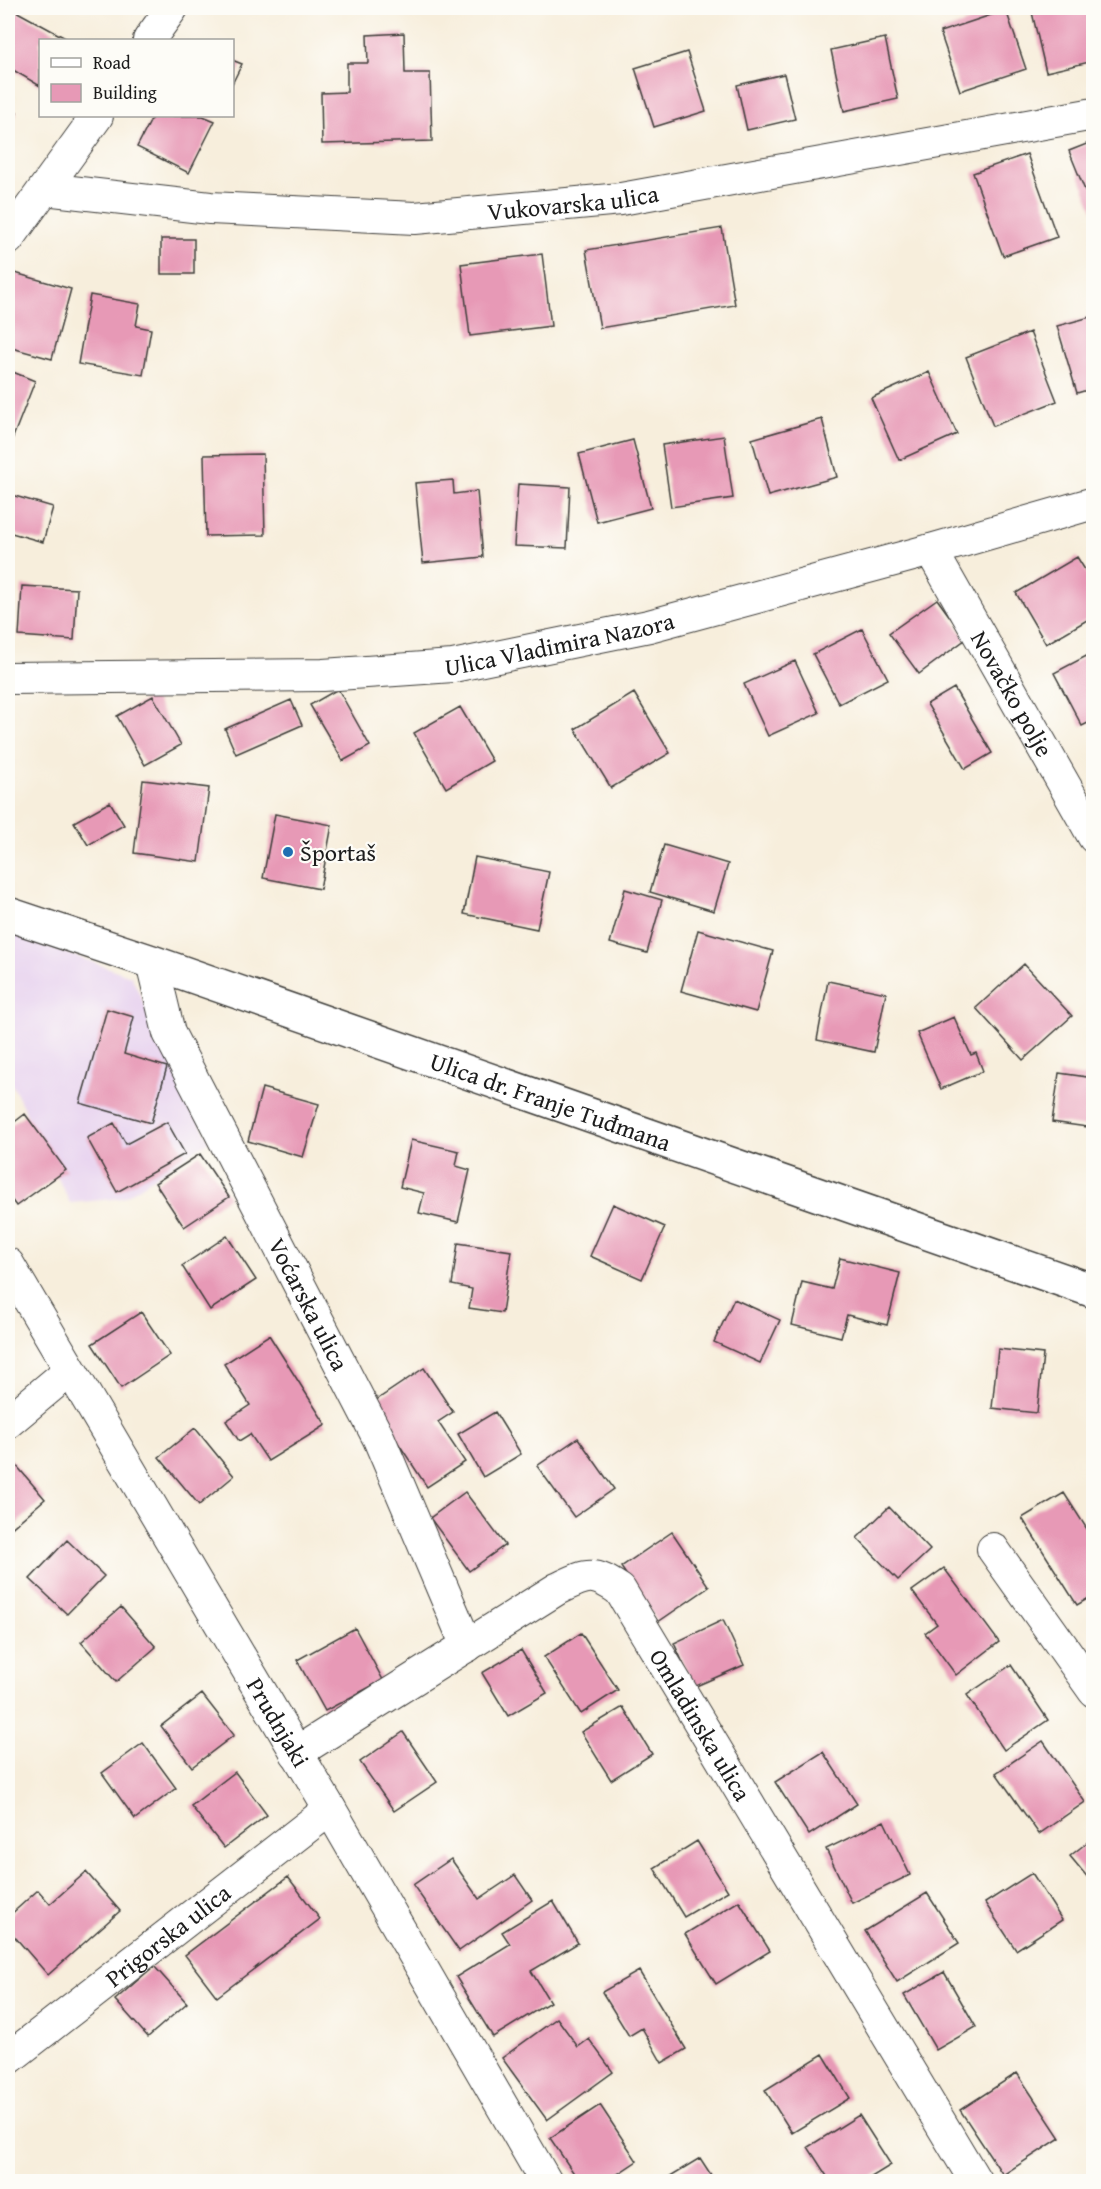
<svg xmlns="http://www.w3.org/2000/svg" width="1101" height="2189" viewBox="0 0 1101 2189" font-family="'Gentium Book Plus',serif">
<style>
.built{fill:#e7d2ef}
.building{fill:#e799b6}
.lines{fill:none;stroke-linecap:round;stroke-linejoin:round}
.street-casing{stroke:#3d3c39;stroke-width:34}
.secondary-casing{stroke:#3d3c39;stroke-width:36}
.street{stroke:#fff;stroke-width:32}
.secondary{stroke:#fff;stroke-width:33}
.poi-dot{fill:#1f6fb2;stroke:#fdfcf7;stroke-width:2}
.labels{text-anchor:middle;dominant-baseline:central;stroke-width:4.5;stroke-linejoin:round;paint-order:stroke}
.street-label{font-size:24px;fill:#1c1c1c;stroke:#fdfcf7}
.poi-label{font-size:24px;fill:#1c1c1c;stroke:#fdfcf7;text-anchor:start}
</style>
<rect width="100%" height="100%" fill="#fdfcf7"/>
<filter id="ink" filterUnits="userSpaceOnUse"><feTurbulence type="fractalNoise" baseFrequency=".0167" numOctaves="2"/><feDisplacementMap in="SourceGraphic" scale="12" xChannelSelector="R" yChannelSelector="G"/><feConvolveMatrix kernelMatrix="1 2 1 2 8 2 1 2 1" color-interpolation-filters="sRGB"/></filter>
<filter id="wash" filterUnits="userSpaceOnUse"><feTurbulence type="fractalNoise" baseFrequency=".008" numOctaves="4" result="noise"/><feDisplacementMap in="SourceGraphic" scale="24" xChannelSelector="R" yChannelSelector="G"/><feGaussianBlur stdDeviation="1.35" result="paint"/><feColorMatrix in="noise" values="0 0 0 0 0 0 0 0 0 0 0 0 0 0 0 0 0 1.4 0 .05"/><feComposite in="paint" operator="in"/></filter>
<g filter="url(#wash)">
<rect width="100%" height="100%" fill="#f7eedc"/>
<path class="built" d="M8,932L131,976L209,1141L123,1198L70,1203L8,1076Z"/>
<g id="blocks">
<path class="building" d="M1031,8H1094V61L1046,72Z
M12,9L69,40H40V86L8,67V17Z
M1006,10L1026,69L960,91L940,32Z
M404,33L405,73H430L432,141L322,144L321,93L347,92V63H368L367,35Z
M885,38L898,99L844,111L831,50Z
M687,52L706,111L654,127L635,68Z
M232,60L242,64L232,84Z
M784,74L795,119L747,130L737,85Z
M8,108L17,113L8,130Z
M153,116H203L215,121L189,173L137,147Z
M1094,141V210H1093L1069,151Z
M1027,154L1057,237L1003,256L973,173Z
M722,228L735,305L600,328L586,250Z
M161,239H194V274H161Z
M542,254L551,326L470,336L461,264Z
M15,273L71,289L52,359L8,347V303Z
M90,295L140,304L136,326L151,329L143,375L78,364Z
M1094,316V388L1077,393L1057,326Z
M1030,332L1057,401L993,426L966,357Z
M8,370L35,381L8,450Z
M929,372L957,434L899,460L871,398Z
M822,419L837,477L768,496L752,439Z
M724,436L733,498L671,507L662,445Z
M633,440L651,508L597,522L579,454Z
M263,454L265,535L206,536L204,455Z
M453,480L454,494L477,491L483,557L423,563L415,483Z
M518,484L570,487L567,548L514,546Z
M8,494L53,507L43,542L8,532Z
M1077,557L1094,584V616L1046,644L1016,593Z
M22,586L77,589L74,640L19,636Z
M937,599L966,639L919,674L889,633Z
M862,629L888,679L839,704L813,654Z
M1094,652V720L1082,726L1054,673Z
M795,661L819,713L768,736L744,684Z
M954,688L992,753L965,769L927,704Z
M338,689L370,746L343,761L310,705Z
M634,693L670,753L611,788L575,729Z
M153,696L181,745L145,765L117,716Z
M291,700L302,725L236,754L225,729Z
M460,707L492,761L446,788L414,733Z
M143,780L209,788L199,862L134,853Z
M110,802L124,825L88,845L74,822Z
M275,814L332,825L320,889L263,878Z
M664,845L728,864L714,911L650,892Z
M475,857L549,872L537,929L464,914Z
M625,889L662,900L647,953L610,943Z
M698,930L773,951L756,1012L681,991Z
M1024,964L1072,1016L1023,1060L976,1008Z
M828,981L886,993L874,1052L817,1040Z
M107,1009L134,1017L124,1054L167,1067L151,1123L80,1103Z
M954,1017L971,1055L976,1053L983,1071L941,1089L917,1033Z
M1059,1073L1094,1078V1128L1052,1122Z
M262,1088L319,1104L303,1157L248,1141Z
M25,1114L66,1170L16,1206L8,1195V1127Z
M167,1122L185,1154L117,1192L87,1138L114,1123L126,1144Z
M411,1140L459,1151L456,1166L470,1170L458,1222L419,1213L424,1193L400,1187Z
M200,1154L229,1197L184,1227L155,1183Z
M613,1204L665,1227L642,1279L590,1256Z
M227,1236L256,1280L210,1310L182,1266Z
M458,1243L511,1251L502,1313L469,1308L472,1289L452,1285Z
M840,1258L900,1273L887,1325L847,1315L841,1337L792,1325L802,1282L832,1289Z
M734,1299L780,1320L760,1363L714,1342Z
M141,1312L170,1355L121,1388L92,1344Z
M269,1335L326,1425L268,1461L250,1434L239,1441L226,1421L250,1405L224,1364Z
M998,1349L1043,1354L1037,1413L992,1408Z
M424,1368L453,1412L438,1422L465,1462L427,1487L372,1403Z
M495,1412L521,1454L483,1477L458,1434Z
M195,1428L234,1476L199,1505L159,1457Z
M578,1438L614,1489L574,1517L537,1466Z
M10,1458L45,1499L8,1531V1461Z
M465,1492L505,1545L469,1571L430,1518Z
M1064,1493L1094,1540V1595L1077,1605L1022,1518Z
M889,1507L930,1550L898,1580L857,1538Z
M672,1532L709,1587L658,1622L621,1567Z
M67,1540L104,1576L67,1614L30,1579Z
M944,1568L999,1642L956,1675L925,1633L937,1624L912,1591Z
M121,1607L156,1647L116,1682L81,1642Z
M723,1620L744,1665L694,1687L674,1643Z
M355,1628L383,1680L325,1711L297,1660Z
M581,1633L618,1690L581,1714L544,1657Z
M521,1650L547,1693L508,1716L482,1673Z
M1011,1665L1048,1720L1004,1750L967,1695Z
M202,1694L234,1735L192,1767L161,1726Z
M623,1707L652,1754L611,1780L581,1732Z
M403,1732L437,1782L394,1811L360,1762Z
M1043,1741L1085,1802L1039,1834L996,1773Z
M143,1743L176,1788L135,1819L102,1773Z
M823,1752L857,1804L809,1835L775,1782Z
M235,1772L267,1815L224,1848L191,1806Z
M884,1821L910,1875L852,1903L826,1849Z
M1094,1837V1885L1070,1856Z
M697,1841L728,1891L684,1917L654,1868Z
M451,1859L479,1899L515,1875L532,1900L459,1951L413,1885Z
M86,1872L120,1911L48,1975L8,1929V1917L38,1890L50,1904Z
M1032,1873L1062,1920L1016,1950L985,1903Z
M288,1877L320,1919L217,1997L185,1955Z
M927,1893L959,1943L897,1982L865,1931Z
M553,1901L578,1943L531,1971L550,2002L493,2037L456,1977L510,1944L502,1932Z
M739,1901L770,1951L716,1984L685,1934Z
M154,1966L187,2003L148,2037L115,2000Z
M639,1971L686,2049L662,2063L642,2028L629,2036L602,1992Z
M944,1972L976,2027L936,2050L904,1995Z
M557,2018L578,2047L589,2039L613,2072L547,2120L502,2058Z
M823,2054L850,2098L792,2133L765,2090Z
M1017,2073L1060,2138L1003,2175L960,2110Z
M600,2105L637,2161L607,2181H579L550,2138Z
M859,2115L891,2165L865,2181H830L808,2147Z
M700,2158L715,2181H662Z"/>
</g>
</g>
<g filter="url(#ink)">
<use href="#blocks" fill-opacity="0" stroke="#3d3c39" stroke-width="1.5"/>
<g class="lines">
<g class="street-casing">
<g id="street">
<path d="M149,40L172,8"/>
<path id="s1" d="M45,189L210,208L415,218L621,199L1094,114"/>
<path d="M8,239L97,116"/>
<path id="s2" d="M931,550L1094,837"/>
<path id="s3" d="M8,678L323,675L453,666L649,626L931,550L1094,503"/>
<path id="s4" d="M152,962L169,1033L379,1439L467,1646"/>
<path id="s5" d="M8,1264L330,1809L546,2182"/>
<path d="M8,1422L69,1371"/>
<path d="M993,1549L1094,1691"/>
<path id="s6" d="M296,1753L557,1589C587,1575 591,1570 620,1590L976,2182"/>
<path id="s7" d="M8,2059L330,1809"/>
</g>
</g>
<g class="secondary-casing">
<g id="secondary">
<path id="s8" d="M8,914L152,962L1094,1291"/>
</g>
</g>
<use href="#street" class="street"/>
<use href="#secondary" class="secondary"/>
</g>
</g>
<circle class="poi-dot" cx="288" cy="852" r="6"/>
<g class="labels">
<g class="street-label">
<text stroke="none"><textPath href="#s1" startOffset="530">Vukovarska ulica</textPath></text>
<text stroke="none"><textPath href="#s3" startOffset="554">Ulica Vladimira Nazora</textPath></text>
<text stroke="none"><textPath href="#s2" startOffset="165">Novačko polje</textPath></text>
<text stroke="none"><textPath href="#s8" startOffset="574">Ulica dr. Franje Tuđmana</textPath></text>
<text stroke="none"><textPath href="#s4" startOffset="378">Voćarska ulica</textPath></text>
<text stroke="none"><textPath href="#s5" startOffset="532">Prudnjaki</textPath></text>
<text stroke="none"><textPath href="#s6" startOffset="534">Omladinska ulica</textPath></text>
<text stroke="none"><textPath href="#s7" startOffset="202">Prigorska ulica</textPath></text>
</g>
<g class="poi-label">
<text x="300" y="852">Športaš</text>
</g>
</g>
<rect width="1101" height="2189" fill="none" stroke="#fdfcf7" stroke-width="30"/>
<rect x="39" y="39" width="195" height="78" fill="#fdfcf7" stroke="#a3a29f" stroke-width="1.5"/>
<rect x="51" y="58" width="30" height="9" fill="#ffffff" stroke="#a3a29f" stroke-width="1.5"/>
<text x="93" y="69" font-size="18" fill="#1c1c1c">Road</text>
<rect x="51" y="84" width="30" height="18" fill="#e799b6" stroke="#a3a29f" stroke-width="1.5"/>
<text x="93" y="99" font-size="18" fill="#1c1c1c">Building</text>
</svg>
